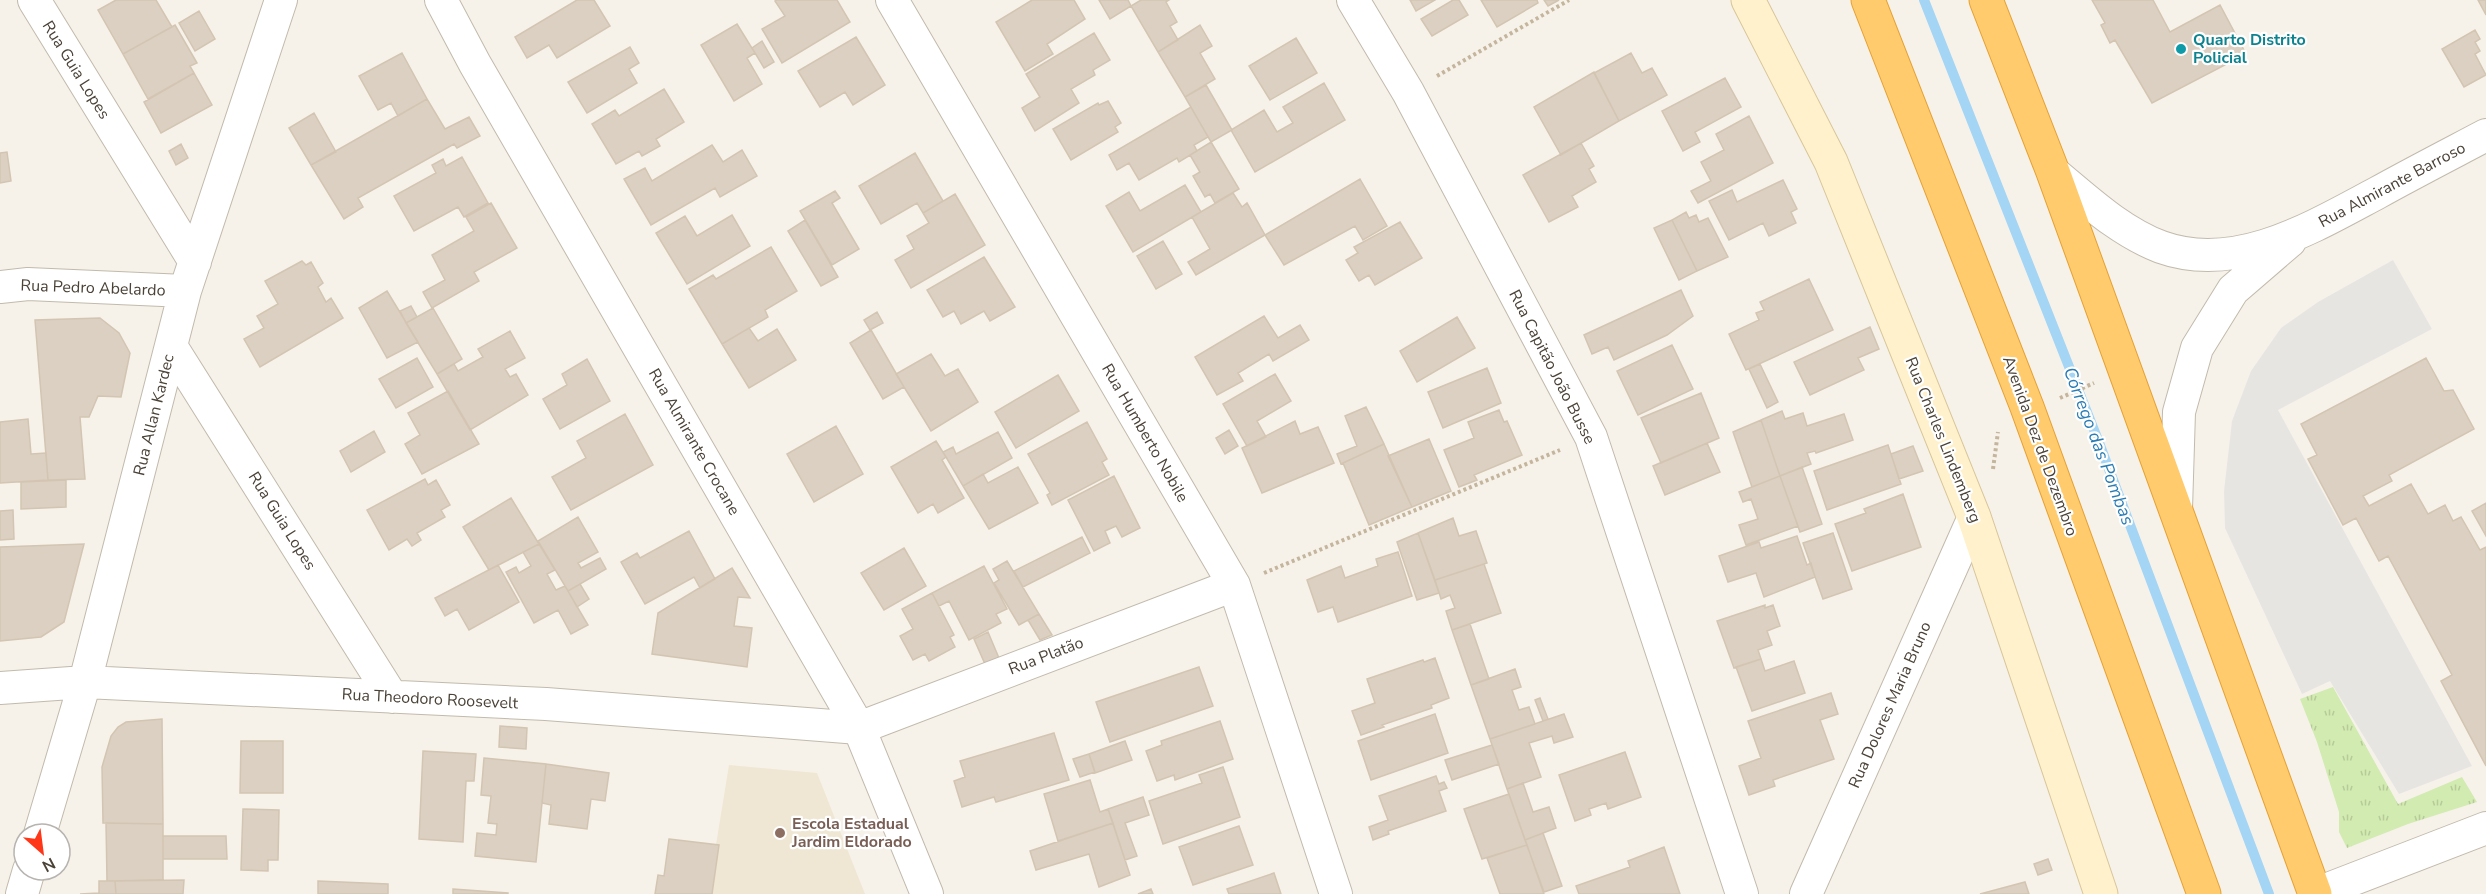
<svg xmlns="http://www.w3.org/2000/svg" width="2486" height="894" viewBox="0 0 2486 894" font-family="'Nunito Sans',sans-serif">
<style>
.education{fill:#efe7d3}
.grass{fill:url(#grass-tufts)}
.parking{fill:#e7e5e2}
.lines{fill:none;stroke-linecap:round;stroke-linejoin:round}
.stream{stroke:#a4d5f4;stroke-width:10}
.building{fill:#dbd0c2;stroke:#d3c5b1;stroke-width:1.5}
.street-casing{stroke:#c2baac;stroke-width:34}
.secondary-casing{stroke:#d8c698;stroke-width:35}
.highway-casing{stroke:#e5a134;stroke-width:35}
.path{stroke:#c4b59c;stroke-width:4;stroke-dasharray:3 3;stroke-linecap:butt}
.street{stroke:#fff;stroke-width:32}
.secondary{stroke:#fff1cb;stroke-width:33}
.highway{stroke:#ffcb6c;stroke-width:33}
.culture-dot{fill:#0f9aa8;stroke:#fff;stroke-width:2}
.education-dot{fill:#8d6e63;stroke:#fff;stroke-width:2}
.labels{text-anchor:middle;dominant-baseline:central;stroke-width:4.5;stroke-linejoin:round;paint-order:stroke}
.culture-label{font-size:16px;font-weight:bold;fill:#0d838f;stroke:#fff;text-anchor:start}
.street-label{font-size:16px;fill:#4a4237;stroke:#fff}
.education-label{font-size:16px;font-weight:bold;fill:#785e54;stroke:#fff;text-anchor:start}
.water-label{font-size:18px;font-style:italic;fill:#297cb4;stroke:#fff}
</style>
<defs>
<pattern id="grass-tufts" width="24" height="20" patternUnits="userSpaceOnUse" patternTransform="scale(1.5)"><rect width="24" height="20" fill="#d2ebb1"/><path d="M3 7l-1-3M5 7V3M7 7l1-3M15 17l-1-3M17 17v-4M19 17l1-3" fill="none" stroke="#b6cb99"/></pattern>
</defs>
<rect width="100%" height="100%" fill="#f6f2ea"/>
<path class="education" d="M729,765L817,773L865,894H708Z"/>
<path class="grass" d="M2333,687L2398,804L2462,777L2477,802L2408,824L2347,848L2339,832V812L2317,742L2300,699Z"/>
<path class="parking" d="M2393,260L2432,329L2278,410L2472,766L2399,794L2330,681L2302,694L2225,528L2224,491L2232,421L2251,371L2281,328L2318,302Z"/>
<g class="lines">
<path class="stream" d="M1924,0L2098,440L2269,894"/>
</g>
<path class="building" d="M116,0H156L172,27L123,54L98,10Z
M577,0H594L610,26L557,58L549,45L527,58L515,37Z
M777,0H837L850,22L782,63L762,29L785,16L775,1Z
M1032,0H1074L1085,19L1047,44L1053,54L1025,71L996,22Z
M1099,0H1128L1131,6L1110,19Z
M1141,0H1169L1166,2L1177,22L1170,26L1178,40L1158,52L1131,6Z
M1410,0H1435L1416,11Z
M1453,0H1459L1468,15L1432,36L1421,19Z
M1481,0H1537L1538,3L1497,27Z
M1544,0H1559L1548,6Z
M2092,0H2153L2170,32L2220,5L2246,54L2152,103L2115,40L2110,43L2101,25L2105,23Z
M2478,0H2486V15Z
M199,11L215,39L195,51L179,23Z
M737,24L755,53L747,58L762,84L734,101L701,45Z
M175,25L197,63L190,66L194,73L148,99L123,54Z
M1200,25L1212,46L1200,53L1215,79L1185,97L1158,52Z
M2475,30L2480,39L2475,42L2480,51L2475,54L2486,75L2464,87L2442,49Z
M1094,33L1110,60L1093,70L1095,75L1071,89L1079,103L1035,131L1022,108L1040,97L1026,74Z
M856,37L885,85L853,105L845,92L820,107L798,71Z
M1296,38L1317,73L1270,100L1249,66Z
M762,41L774,62L764,68L752,48Z
M630,47L639,63L629,69L637,83L587,113L568,82Z
M402,53L427,99L398,116L391,103L378,110L359,76Z
M1631,53L1642,73L1652,68L1667,95L1619,121L1594,73Z
M1594,72L1619,121L1561,155L1534,107Z
M194,73L212,105L161,133L144,102Z
M1725,78L1741,107L1695,132L1700,142L1683,151L1662,111Z
M1324,83L1345,120L1255,172L1231,130L1264,110L1277,132L1293,123L1283,107Z
M1206,85L1232,130L1211,142L1185,97Z
M664,89L684,122L656,139L660,146L642,156L639,151L616,164L592,124L615,110L619,116Z
M427,99L445,129L469,117L480,136L457,148L454,144L358,198L363,207L344,219L311,165Z
M1108,101L1121,123L1115,127L1118,132L1071,160L1053,129L1098,103L1099,105Z
M1191,107L1208,137L1194,145L1197,151L1179,162L1177,158L1139,180L1129,163L1117,170L1109,155Z
M314,113L336,152L311,165L289,128Z
M1749,116L1773,163L1698,203L1691,191L1711,181L1701,162L1724,150L1716,134Z
M1211,142L1239,189L1215,203L1210,194L1205,197L1193,176L1200,172L1190,155Z
M1581,143L1594,166L1589,169L1596,182L1572,196L1578,207L1549,222L1523,175Z
M181,144L188,158L176,165L169,151Z
M712,145L723,162L742,150L757,176L720,197L715,188L651,225L624,179L645,168L652,181Z
M7,152L11,181L0,183V153Z
M915,153L943,201L923,213L917,203L881,224L859,186Z
M462,157L488,203L464,217L458,207L414,231L394,196L436,173L432,165L443,159L446,166Z
M1360,179L1387,226L1363,240L1355,226L1284,265L1265,235Z
M1783,180L1797,209L1791,212L1796,223L1769,236L1763,223L1729,240L1709,201L1732,190L1737,202Z
M1185,185L1201,212L1133,252L1106,206L1129,192L1140,211Z
M835,191L840,198L832,203L859,249L832,265L800,211Z
M1233,193L1242,207L1247,203L1265,235L1196,275L1188,262L1210,249L1192,217Z
M955,194L985,245L911,288L895,260L914,249L907,236L929,223L923,213Z
M491,203L517,248L474,272L479,281L432,308L423,292L445,280L432,255L474,231L466,217Z
M1686,212L1689,218L1696,215L1699,222L1708,218L1728,257L1697,271L1672,220Z
M732,215L750,246L687,284L656,233L685,216L697,236Z
M805,220L838,277L821,286L788,231Z
M1672,220L1697,271L1679,280L1654,228Z
M1400,222L1422,258L1375,285L1369,275L1359,281L1346,260L1358,253L1354,247Z
M1163,241L1182,274L1156,289L1137,256Z
M771,247L797,291L765,310L768,317L722,344L689,289L713,275L716,279Z
M984,257L1015,307L990,321L984,311L961,324L954,311L943,317L927,290Z
M302,261L306,265L311,262L323,283L318,287L326,302L331,298L343,318L260,367L244,339L264,328L257,316L278,304L265,281Z
M1809,279L1833,330L1746,370L1729,334L1759,320L1756,313L1764,310L1760,302Z
M1681,290L1693,316L1667,335L1614,360L1608,347L1592,354L1584,335Z
M387,291L418,342L387,358L359,308Z
M411,306L417,317L406,323L400,311Z
M433,308L462,359L437,374L406,323Z
M877,312L883,323L870,330L864,320Z
M1264,316L1278,338L1300,325L1309,340L1273,361L1269,354L1238,373L1243,381L1217,395L1195,357Z
M1457,317L1475,348L1417,382L1400,351Z
M100,318L119,333L130,353L121,397L98,396L89,417H80L85,479L48,480L35,320Z
M1870,327L1879,349L1858,358L1864,370L1810,395L1794,362Z
M749,328L758,341L777,329L796,360L749,388L722,344Z
M871,330L904,387L883,399L850,343Z
M510,331L525,358L505,369L510,377L516,374L528,395L470,430L437,374L454,364L458,371L483,357L478,349Z
M1672,345L1693,389L1638,415L1617,371Z
M931,354L945,376L958,369L978,402L931,431L896,374Z
M417,358L433,387L396,408L379,379Z
M2426,358L2444,391L2453,390L2474,429L2389,475L2392,481L2363,496L2369,506L2411,484L2428,514L2445,505L2453,521L2461,517L2480,550L2486,547V766L2441,681L2452,675L2388,556L2379,561L2356,518L2343,525L2308,459L2317,455L2301,424Z
M2426,358L2444,391L2453,390L2474,429L2389,475L2392,481L2363,496L2369,506L2411,484L2428,514L2445,505L2453,521L2461,517L2480,550L2486,547V766L2441,681L2452,675L2388,556L2379,561L2356,518L2343,525L2308,459L2317,455L2301,424Z
M587,359L610,401L560,429L543,399L567,385L562,374Z
M1760,364L1778,402L1767,408L1749,369Z
M1487,368L1501,403L1443,428L1428,392Z
M1275,374L1291,401L1257,421L1266,437L1247,446L1223,404Z
M1058,375L1079,411L1016,448L995,412Z
M448,391L479,444L422,474L405,444L420,435L408,413Z
M1701,393L1719,438L1661,463L1641,418Z
M1366,407L1384,444L1341,464L1337,454L1357,446L1345,416Z
M1499,410L1504,422L1507,421L1522,455L1474,475L1477,480L1459,487L1444,450L1474,438L1468,422Z
M1782,411L1785,419L1803,413L1807,426L1844,414L1853,440L1816,453L1815,451L1807,453L1811,464L1780,476L1761,420Z
M625,414L653,465L571,510L552,477L586,458L577,441Z
M28,419L31,454L46,453L48,480L0,483V422Z
M1761,420L1780,476L1752,487L1733,432Z
M1295,421L1300,434L1318,427L1334,463L1262,493L1242,448Z
M1087,422L1107,459L1102,462L1109,475L1052,505L1047,495L1050,493L1028,454Z
M836,426L863,474L814,502L787,454Z
M1229,430L1238,446L1225,454L1216,438Z
M374,431L385,452L351,472L340,451Z
M998,432L1012,458L963,486L943,452L953,447L956,454Z
M1429,439L1451,491L1412,507L1388,456Z
M936,441L946,457L942,460L964,498L938,513L933,504L918,513L891,467Z
M1707,443L1720,472L1665,495L1653,466Z
M1384,444L1412,507L1369,525L1343,463Z
M1888,445L1901,484L1827,510L1814,471Z
M1913,446L1923,471L1899,479L1891,454Z
M1018,467L1038,503L989,529L963,486L983,474L988,483Z
M1802,467L1822,524L1800,532L1780,476Z
M1114,476L1140,528L1122,537L1116,526L1105,531L1110,543L1094,551L1068,500Z
M1780,476L1798,526L1746,545L1739,525L1758,519L1751,499L1743,502L1739,492Z
M425,479L428,485L436,480L450,505L441,510L445,517L417,533L421,540L412,546L407,539L389,550L367,510Z
M66,480V507L21,509V482Z
M1903,494L1921,547L1852,571L1835,524L1866,513L1864,509Z
M511,498L539,544L489,570L463,527Z
M2486,503V536L2472,511Z
M2486,503V536L2472,511Z
M13,510L14,539L0,540V511Z
M578,517L598,552L578,563L581,568L600,558L606,569L568,591L538,541Z
M1453,518L1459,536L1476,531L1487,563L1435,580L1418,533Z
M689,531L715,579L700,588L694,577L645,604L621,562L637,553L640,558Z
M1418,533L1439,593L1417,600L1397,542Z
M1833,533L1852,589L1823,599L1803,543Z
M1797,536L1807,565L1811,563L1815,577L1764,597L1756,573L1728,582L1719,556L1759,542L1761,548Z
M1082,537L1090,553L1023,587L1014,571Z
M84,544L64,622L41,637L0,641V547Z
M539,544L555,570L547,574L556,590L565,586L588,625L571,634L558,610L534,623L506,572L516,567L519,573L531,566L523,552Z
M904,548L926,586L884,610L861,573Z
M1398,552L1412,596L1338,622L1333,607L1318,612L1307,580L1341,566L1345,578L1378,566L1376,559Z
M1007,561L1039,614L1019,625L994,583L999,580L993,569Z
M1484,564L1501,613L1452,630L1446,611L1455,608L1450,595L1441,599L1435,580Z
M498,565L519,602L469,630L457,609L445,616L435,598Z
M984,566L1007,609L996,614L1001,623L969,640L949,601L939,606L932,593Z
M732,568L750,598L738,597L734,626L752,628L747,667L652,654L658,613Z
M580,584L589,599L577,607L568,591Z
M932,593L954,635L950,637L955,647L929,661L925,654L913,660L900,636L913,629L902,609Z
M1765,605V608L1773,605L1780,626L1767,631L1772,645L1758,650L1761,659L1734,668L1717,621Z
M1039,614L1052,635L1040,640L1028,620Z
M1470,624L1489,679L1471,685L1452,630Z
M988,632L999,658L985,664L974,639Z
M1435,658L1449,698L1431,705L1432,708L1382,725L1384,727L1361,735L1352,711L1375,703L1367,679L1423,660L1424,662Z
M1761,659L1765,671L1794,661L1805,693L1752,711L1736,667Z
M1199,667L1213,706L1110,742L1096,702Z
M1515,669L1521,687L1512,690L1519,710L1529,707L1535,724L1490,739L1471,685Z
M1831,693L1838,714L1820,720L1834,759L1773,780L1775,786L1749,795L1739,766L1761,758L1748,721Z
M1540,698L1548,719L1543,721L1535,700Z
M1435,714L1448,753L1371,780L1358,741Z
M1564,714L1573,737L1554,743L1552,736L1529,743L1541,777L1507,789L1490,739Z
M162,719L163,824L103,823L102,767L111,736L118,727L126,722Z
M1220,721L1233,759L1175,780L1174,775L1157,781L1146,751L1162,745L1161,741Z
M500,726L527,728L526,749L499,747Z
M1054,733L1069,780L996,802L994,797L962,807L954,781L965,777L960,761Z
M241,741H283V793H240Z
M1125,741L1132,760L1095,773L1089,754Z
M1492,745L1499,764L1452,780L1445,760Z
M423,751L476,754L474,781H466L463,842L419,839Z
M1625,752L1641,797L1608,809L1606,803L1589,809L1591,815L1575,821L1559,775Z
M1089,754L1095,772L1080,777L1073,759Z
M484,758L546,764L536,862L475,856L477,833L496,835L497,824L488,823L491,796L481,795Z
M546,764L609,773L605,801L591,799L587,829L549,824L551,805L542,803Z
M1223,767L1240,817L1163,844L1149,801L1202,783L1199,775Z
M1436,776L1439,784L1444,782L1447,788L1439,791L1446,811L1388,831L1389,834L1373,840L1369,827L1388,820L1379,796Z
M1090,780L1100,812L1108,809L1113,823L1058,841L1044,794Z
M1523,783L1533,812L1549,807L1556,828L1525,840L1507,789Z
M1509,794L1527,845L1482,859L1464,809Z
M1143,797L1149,815L1125,823L1137,856L1125,860L1108,809Z
M243,809L279,810L278,860H268V871L241,870Z
M106,823L163,824V880L107,881Z
M1113,823L1130,875L1099,887L1089,854L1036,870L1030,851Z
M1239,826L1253,865L1193,885L1179,847Z
M1543,833L1562,886L1544,892L1525,840Z
M163,836H226L227,859H163Z
M669,839L719,845L712,894H655L658,875L664,876Z
M1527,845L1544,894H1500L1487,858Z
M1664,847L1680,894H1579L1576,886L1630,867L1628,861Z
M2048,859L2052,870L2038,875L2034,864Z
M1274,873L1281,894H1229L1227,889Z
M184,880L183,894H116L115,881Z
M99,881H115L116,894H80L99,893Z
M318,881L388,884V894H318Z
M2025,882L2029,894H1980Z
M453,889L508,893V894H453Z
M1151,889L1153,894H1138Z"/>
<g class="lines">
<g class="street-casing">
<path id="street" d="M34,0L195,262
M441,0L475,64L859,728L927,894
M892,0L1234,585L1336,894
M1353,0L1408,92L1591,437L1742,894
M2053,172C2087,200 2119,231 2161,247C2236,274 2313,227 2377,193C2413,173 2450,154 2486,135
M0,287L28,284L185,291
M171,346L392,697
M2176,509L2179,412L2197,348L2233,290L2290,241
M0,688L85,682L546,704L859,728L1234,585
M40,834L85,682L185,291L281,0
M22,894L29,870
M1806,894L1974,517
M2315,894L2486,828"/>
</g>
<g class="secondary-casing">
<path id="secondary" d="M1748,0L1831,162L1974,517L2101,894"/>
</g>
<g class="highway-casing">
<path id="highway" d="M1868,0L2027,407L2204,894
M1986,0L2053,172L2315,894"/>
</g>
<path class="path" d="M1437,76L1569,0
M2060,398L2094,383
M1993,469L1998,432
M1264,573L1560,450"/>
<use href="#street" class="street"/>
<use href="#secondary" class="secondary"/>
<use href="#highway" class="highway"/>
</g>
<circle class="culture-dot" cx="2181" cy="49" r="6"/>
<circle class="education-dot" cx="780" cy="833" r="6"/>
<g class="labels">
<g class="culture-label">
<text x="2193" y="40">Quarto Distrito<tspan x="2193" dy="18">Policial</tspan></text>
</g>
<g class="street-label">
<text transform="translate(76 70) rotate(58)">Rua Guia Lopes</text>
<text transform="translate(2392 185) rotate(-28)">Rua Almirante Barroso</text>
<text transform="translate(93 288) rotate(2)">Rua Pedro Abelardo</text>
<text transform="translate(1552 367) rotate(63)">Rua Capitão João Busse</text>
<text transform="translate(154 415) rotate(-76)">Rua Allan Kardec</text>
<text transform="translate(1145 433) rotate(60)">Rua Humberto Nobile</text>
<text transform="translate(1943 440) rotate(68)">Rua Charles Lindemberg</text>
<text transform="translate(694 442) rotate(60)">Rua Almirante Crocane</text>
<text transform="translate(2040 446) rotate(70)">Avenida Dez de Dezembro</text>
<text transform="translate(282 521) rotate(58)">Rua Guia Lopes</text>
<text transform="translate(1046 656) rotate(-21)">Rua Platão</text>
<text transform="translate(430 699) rotate(3)">Rua Theodoro Roosevelt</text>
<text transform="translate(1890 705) rotate(-66)">Rua Dolores Maria Bruno</text>
</g>
<g class="education-label">
<text x="792" y="824">Escola Estadual<tspan x="792" dy="18">Jardim Eldorado</tspan></text>
</g>
<g class="water-label">
<text transform="translate(2099 446) rotate(69)">Córrego das Pombas</text>
</g>
</g>
<g transform="translate(42 852) rotate(152)"><circle r="28" fill="#ffffff" stroke="#b7b3af" stroke-width="1.5"/>
<path d="M0-4.5L10 22L0 15L-10 22Z" fill="#ff3618"/>
<text y="-9" font-size="16" font-weight="bold" text-anchor="middle" fill="#4a4237">N</text>
</g>
</svg>
